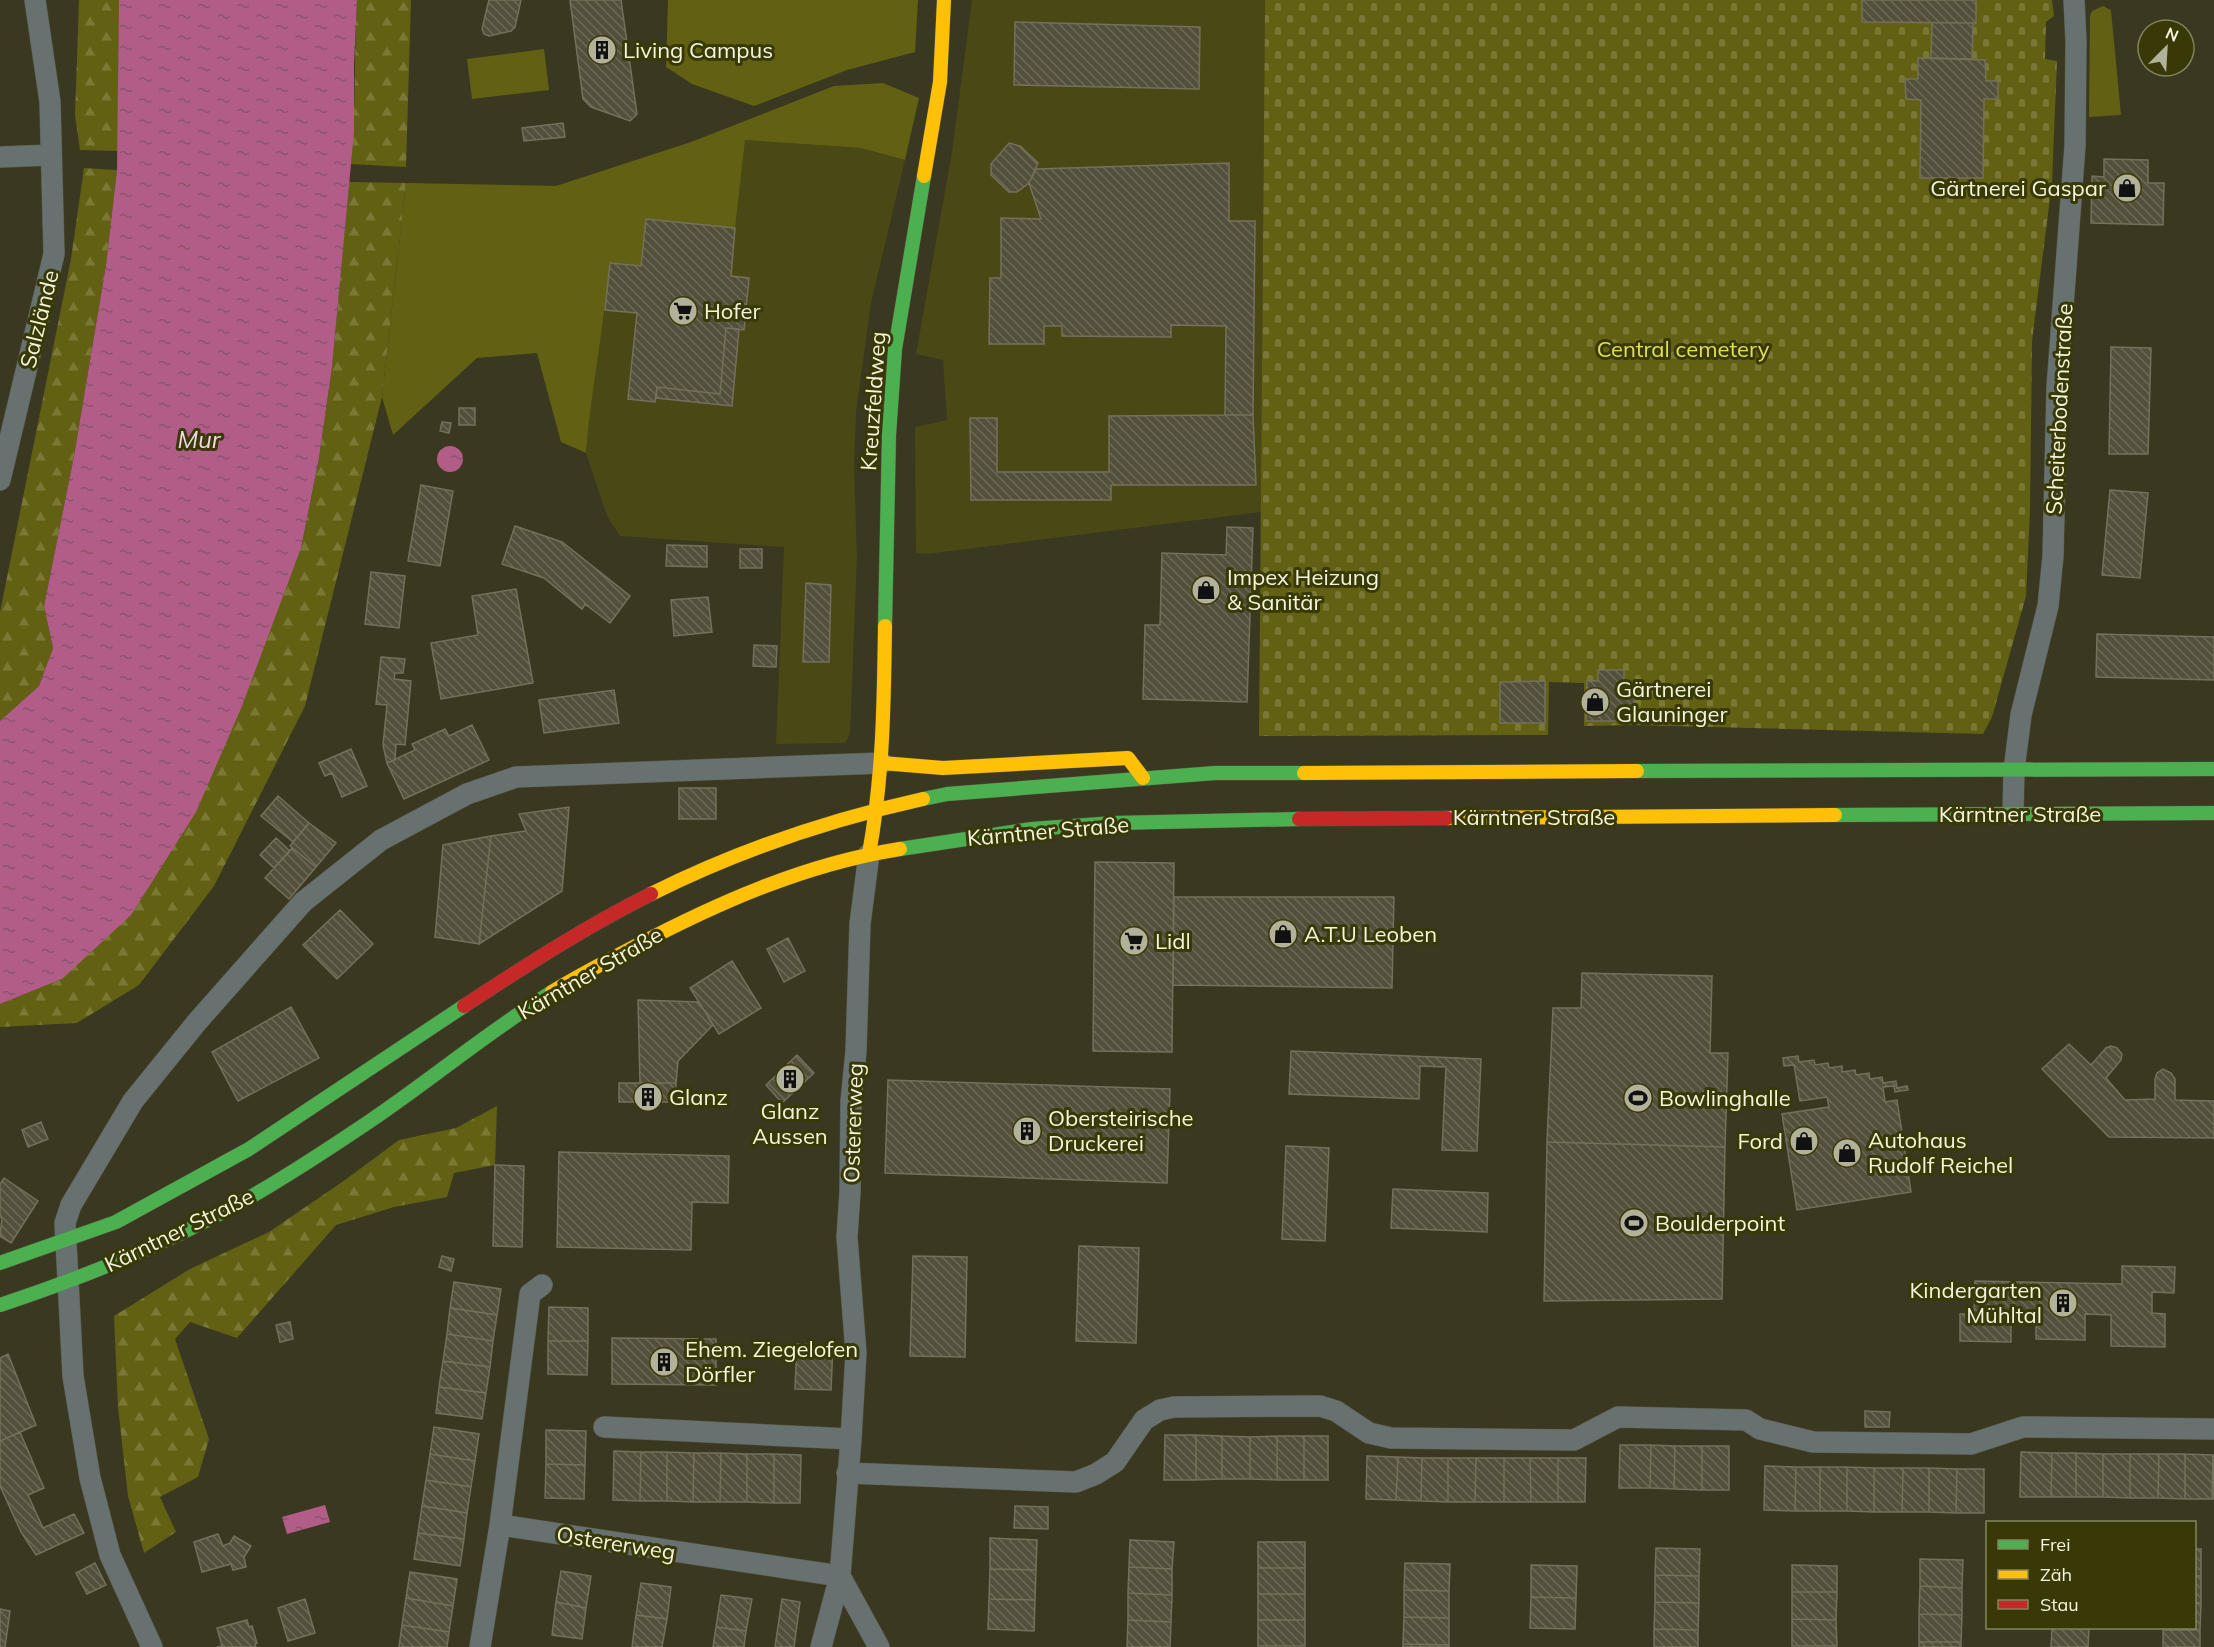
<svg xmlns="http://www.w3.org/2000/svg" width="2214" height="1647" viewBox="0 0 2214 1647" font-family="Mulish,sans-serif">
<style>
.built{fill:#4a4815}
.grass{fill:#626113}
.forest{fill:url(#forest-firs)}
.cemetery{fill:url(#cemetery-stones)}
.water{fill:url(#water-ripples)}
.building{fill:url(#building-back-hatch);stroke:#74705c;stroke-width:1.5}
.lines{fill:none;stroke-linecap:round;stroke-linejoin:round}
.street-casing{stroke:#555440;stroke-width:22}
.fast-casing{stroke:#555440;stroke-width:15}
.slow-casing{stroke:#555440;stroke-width:15}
.jam-casing{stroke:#555440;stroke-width:15}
.street{stroke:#667170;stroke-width:21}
.fast{stroke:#4caf50;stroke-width:14}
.slow{stroke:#ffc107;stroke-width:14}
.jam{stroke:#c62828;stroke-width:14}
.labels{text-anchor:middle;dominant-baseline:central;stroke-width:6;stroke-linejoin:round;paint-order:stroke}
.poi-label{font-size:22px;fill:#f3f4db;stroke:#393908;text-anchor:start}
.street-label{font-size:22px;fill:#f3f4db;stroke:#393908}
.park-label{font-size:22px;fill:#e1e051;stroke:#393908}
.water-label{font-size:24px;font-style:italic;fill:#f1d7e2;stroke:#393908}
</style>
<defs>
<pattern id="forest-firs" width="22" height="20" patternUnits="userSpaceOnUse" patternTransform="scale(1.5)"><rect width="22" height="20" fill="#626113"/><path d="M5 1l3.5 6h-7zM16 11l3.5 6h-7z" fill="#797835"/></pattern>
<pattern id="cemetery-stones" width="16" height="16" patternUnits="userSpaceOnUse" patternTransform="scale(1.5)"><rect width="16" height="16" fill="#626113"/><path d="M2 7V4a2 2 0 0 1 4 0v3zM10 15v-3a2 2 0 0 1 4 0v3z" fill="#797835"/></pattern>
<pattern id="water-ripples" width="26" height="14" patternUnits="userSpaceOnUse" patternTransform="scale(1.5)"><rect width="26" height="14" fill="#b25d88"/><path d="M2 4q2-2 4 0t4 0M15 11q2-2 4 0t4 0" fill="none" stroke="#88556c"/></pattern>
<pattern id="building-back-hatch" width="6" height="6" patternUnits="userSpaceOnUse" patternTransform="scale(1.5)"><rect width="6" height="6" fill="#534f3b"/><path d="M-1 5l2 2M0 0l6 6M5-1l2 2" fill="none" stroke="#6c6957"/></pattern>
</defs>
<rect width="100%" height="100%" fill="#3a3820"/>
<path class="built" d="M972,0H1265L1261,512L927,554L916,553L915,427L947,420L943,360L916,354L952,152Z
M745,140L861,148L905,160L871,303L856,412L854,467L857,557L850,734L845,743L776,744L784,547L620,536L607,516L586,453L591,393L605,310L610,263Z"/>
<path class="grass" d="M668,0H918L915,52L847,70L754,106L692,84L666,67Z
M2103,6L2111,10L2121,115L2089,117L2090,16L2092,11Z
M544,49L549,90L472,99L467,59Z
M883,83L919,98L905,160L861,148L745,140L735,228L646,219L641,266L610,263C604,327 591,389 586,453L561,442L537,353L477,358L393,435L382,397L406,183L556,186L691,142L834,86Z"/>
<path class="forest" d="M79,0H119L118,151L80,150L75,115Z
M357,0H411L406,167L351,164C356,110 354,55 357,0Z
M84,168L117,170L106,265L74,456L44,606L53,648L39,686L0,721V612L71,259Z
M349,182L406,183L382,397L305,706L214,886L139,985L77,1023L0,1027V1004L62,979L301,548L319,458L332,367Z
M497,1106L495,1165L454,1173L447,1197L394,1207L336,1225L237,1338L190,1322L175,1339L209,1439L198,1477L160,1497L176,1532L144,1553L128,1496L118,1407L114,1316L190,1269L269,1232L345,1180L399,1140L456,1128Z"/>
<path class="cemetery" d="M1265,0H2052L2054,16L2046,22L2045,59L2057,61L2052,182L2032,341L2030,510L2026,596L1992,717L1983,734L1634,725L1584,726V683L1549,682L1548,735L1259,736Z"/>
<path class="water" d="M119,0H357L354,65V132L332,367L319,458L301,548L242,706L196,812L131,915L62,979L0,1004V721L39,686L53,648L44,606L74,456L106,265L117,170Z
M437 459a13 13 0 1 1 26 0a13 13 0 1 1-26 0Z
M325,1505L330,1522L287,1534L282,1517Z"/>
<path class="building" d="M489,0H521L515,27L511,31L489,36L484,34L482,29Z
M570,0H621L637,114L630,121L591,107L583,99Z
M1862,0H1976V23L1862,22Z
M1015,22L1200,27L1199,89L1014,85Z
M1932,23H1973L1972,59L1931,58Z
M1918,58L1985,60L1986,81H1998V99H1984L1983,178H1920L1921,100L1906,99L1905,79H1918Z
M563,123L565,137L524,141L522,128Z
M1009,143L1020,146L1038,163L1029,183L1017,192H1009L991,175V164Z
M2104,159L2148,160V183H2164L2163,225L2091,223L2092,176L2104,177Z
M1229,163V221H1255L1253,415H1225L1226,326L1171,325V337L1062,336V326H1044V344H989L990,278H1001V218L1041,219L1029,183L1036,169Z
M646,219L735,228L731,276L749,278L744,330L726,328L720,394L657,387L655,402L628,399L637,313L605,310L610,263L641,266Z
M726,328L739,329L732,406L656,398L657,387L720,394Z
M2111,347L2151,348L2148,454H2109Z
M459,408H475V425H459Z
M1225,415H1253L1256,485H1111V500H971L970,418H997V472H1109V416Z
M442,422L451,423L449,433L440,431Z
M421,485L453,491L440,566L408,561Z
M2110,490L2148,493L2140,578L2102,575Z
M515,526L562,542L630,596L610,623L585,604L582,609L544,578L502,564Z
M1227,527L1253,528L1247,702L1143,699L1145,625H1160L1162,553L1226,555Z
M667,545L707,546V567L666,566Z
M740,549H762V568H740Z
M371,572L405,576L399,628L365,624Z
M806,583L831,585L829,662H803Z
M516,589L533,683L441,699L431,643L478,635L472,596Z
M708,597L712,632L674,636L671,600Z
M2097,634L2214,637V680L2096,677Z
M754,645L777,646L776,667L753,666Z
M381,657L405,659L403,673H395L394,679L411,681L405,745L396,744L395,760L387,763L383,745L387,705L376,704Z
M1598,670H1624V682L1634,683V721H1586L1587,681H1598Z
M1545,681V723H1500V682Z
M614,690L619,723L544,733L539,700Z
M472,725L489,760L404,799L387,763L415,750L412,744L445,729L449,736Z
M351,749L367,786L342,797L332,773L325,776L319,763Z
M679,788H716V819H679Z
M278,796L309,823L293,842L261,816Z
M569,807L562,891L479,944L491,836L526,831L519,814Z
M309,823L336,843L316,867L290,846Z
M491,836L479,944L435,937L443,845Z
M276,838L290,851L274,868L260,855Z
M292,848L316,867L289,899L265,878Z
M1095,862L1174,863L1172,1052L1093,1051Z
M1174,897H1394L1392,988L1173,985Z
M340,910L373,944L337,979L303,945Z
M788,938L805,971L784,982L767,949Z
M732,961L761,1008L719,1034L690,988Z
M1582,973L1712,976L1710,1053H1728L1725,1147L1547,1142L1553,1008H1581Z
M638,1000L699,1002L713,1025L678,1061L676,1083H640Z
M291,1007L319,1058L238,1101L212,1052Z
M2069,1044L2091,1065L2106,1048L2111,1046L2117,1048L2122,1054L2121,1060L2106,1078L2125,1100L2155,1099V1079L2157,1073L2163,1069L2171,1073L2175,1079V1100L2214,1101V1138L2109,1137L2042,1069Z
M1291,1051L1481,1059L1477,1151L1442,1150L1446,1067L1420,1066L1419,1099L1289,1094Z
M797,1055L814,1073L782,1103L766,1085Z
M1798,1056L1799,1062L1814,1060L1815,1065L1828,1063L1829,1068L1842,1066V1072L1855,1070L1856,1075L1869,1073L1870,1079L1882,1077L1883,1083L1896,1081L1897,1088L1907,1086L1908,1090L1895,1092L1894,1086L1883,1087L1885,1102L1897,1100L1911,1192L1797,1210L1782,1114L1829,1107L1827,1097L1800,1101L1794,1065L1784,1066L1783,1058Z
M888,1080L1170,1089L1167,1183L885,1173Z
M619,1083H676V1102H619Z
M41,1122L48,1139L28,1147L22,1130Z
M1547,1142L1725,1147L1722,1299L1544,1301Z
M1286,1146L1329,1148L1325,1241L1282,1239Z
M559,1152L729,1156L728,1203L692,1202L691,1250L557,1247Z
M495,1165L524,1166L522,1247L493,1246Z
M4,1178L38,1201L11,1243L0,1236L2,1218L0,1217V1184Z
M1393,1189L1488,1193L1487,1232L1391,1228Z
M1079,1246L1139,1248L1136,1343L1076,1341Z
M442,1256L454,1259L451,1271L439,1267Z
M913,1256L967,1257L965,1357L910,1356Z
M2122,1266L2175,1267L2174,1293L2152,1292V1313L2165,1314V1347L2111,1346V1315L2085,1314V1340L2036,1339V1315L2011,1314V1342L1960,1341V1314H1974L1975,1281L2122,1284Z
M454,1282L501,1289L497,1315L450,1308Z
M549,1307L588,1308V1341H548Z
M450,1308L497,1315L493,1341L447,1334Z
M290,1322L293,1339L280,1342L276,1325Z
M447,1334L493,1341L490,1367L443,1361Z
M612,1338L716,1339V1385L612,1384Z
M548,1341H588L587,1375L548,1374Z
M797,1344L833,1345L831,1390L795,1389Z
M8,1354L36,1425L0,1441V1358Z
M443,1361L490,1367L486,1393L439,1387Z
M439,1387L486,1393L482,1419L436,1413Z
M1865,1411L1890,1412L1889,1427H1865Z
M434,1427L479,1434L475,1461L430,1454Z
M546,1430L586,1431L585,1465L546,1464Z
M20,1432L44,1488L28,1495L43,1528L74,1514L84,1533L36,1555L21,1532L0,1486V1441Z
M1165,1435H1196V1480H1164Z
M1196,1435L1222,1436V1479L1196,1480Z
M1222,1436L1250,1437V1479H1222Z
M1277,1436V1480L1250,1479V1437Z
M1277,1436H1304V1480H1277Z
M1304,1436H1328V1480H1304Z
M1620,1445H1651L1650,1488H1619Z
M1651,1445L1675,1446L1674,1489L1650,1488Z
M1675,1446H1702V1490L1674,1489Z
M1702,1446H1729V1490H1702Z
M614,1451L641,1452L640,1501L613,1500Z
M641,1452H667V1501H640Z
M667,1452L694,1453L693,1502L667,1501Z
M2021,1452L2052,1453L2051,1497H2020Z
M694,1453H721L720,1502H693Z
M721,1453L747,1454V1502H720Z
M2052,1453H2076V1497H2051Z
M2076,1453L2103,1454V1497H2076Z
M430,1454L475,1461L471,1487L426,1480Z
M747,1454H774V1503L747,1502Z
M774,1454L801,1455L800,1503H774Z
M2103,1454H2130V1498L2103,1497Z
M2130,1454H2159L2158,1498H2130Z
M2159,1454H2185V1499L2158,1498Z
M2185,1454L2213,1455L2212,1499H2185Z
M2213,1455H2214V1499H2212Z
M1367,1456L1398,1457L1396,1500L1366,1499Z
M1398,1457L1422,1458L1421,1501L1396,1500Z
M1422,1458H1448V1502L1421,1501Z
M1448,1458H1476L1475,1502H1448Z
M1476,1458H1504V1502H1475Z
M1504,1458H1530L1531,1502H1504Z
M1530,1458H1558V1502H1531Z
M1558,1458H1586L1585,1502H1558Z
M546,1464L585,1465L584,1499L545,1498Z
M1765,1466L1796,1467L1795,1511L1764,1510Z
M1796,1467H1820V1511H1795Z
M1820,1467H1847V1511H1820Z
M1847,1467L1874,1468V1512L1847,1511Z
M1874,1468H1903L1902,1512H1874Z
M1903,1468H1929V1512H1902Z
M1929,1468L1957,1469L1956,1513L1929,1512Z
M1957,1469H1984V1513H1956Z
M426,1480L471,1487L467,1513L422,1506Z
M422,1506L467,1513L464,1539L418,1533Z
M1015,1506L1048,1507V1529L1014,1528Z
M418,1533L464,1539L460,1566L414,1559Z
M218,1534L223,1546L230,1543L234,1536L251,1546L244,1557L246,1567L233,1570L231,1564L202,1572L194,1542Z
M990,1538L1037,1540L1036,1570L990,1569Z
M1130,1540L1174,1542L1172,1569L1129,1567Z
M1258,1542H1305V1568H1258Z
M1656,1548L1700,1549L1699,1576L1655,1575Z
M2194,1549H2201V1576H2194Z
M1920,1559L1963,1560L1962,1588L1920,1586Z
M95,1563L106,1585L87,1594L76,1573Z
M1405,1563L1450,1564L1449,1591L1404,1590Z
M1531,1565L1577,1566L1576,1598L1531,1597Z
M1792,1565L1837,1566V1592H1792Z
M1129,1567L1172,1569V1595L1128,1593Z
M1258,1568H1305V1594H1258Z
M990,1569L1036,1570L1035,1600L989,1599Z
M561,1571L591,1576L586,1608L556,1602Z
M410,1572L457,1579L453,1606L406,1598Z
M1655,1575L1699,1576V1603L1655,1602Z
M2194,1576H2201V1603H2194Z
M641,1583L671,1587L667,1619L636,1615Z
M1920,1586L1962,1588V1615L1919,1614Z
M1404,1590L1449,1591V1618L1404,1617Z
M1792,1592H1837L1836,1620L1792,1619Z
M1128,1593L1172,1595L1171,1622L1128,1620Z
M1258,1594H1305V1620H1258Z
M721,1595L752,1599L746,1631L716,1627Z
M1531,1597L1576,1598L1575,1629L1530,1628Z
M406,1598L453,1606L449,1632L402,1625Z
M305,1599L315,1633L288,1641L278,1608Z
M782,1599L800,1602L794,1647H775Z
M989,1599L1035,1600L1034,1631L988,1629Z
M556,1602L586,1608L582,1639L552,1635Z
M1655,1602L1699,1603L1698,1630L1654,1629Z
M2194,1603H2201L2200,1630H2163V1628H2194Z
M0,1609L10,1611L5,1647H0Z
M1919,1614L1962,1615L1961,1642H1919Z
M636,1615L667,1619L662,1647H632Z
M1404,1617L1449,1618V1645L1403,1644Z
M1792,1619L1836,1620L1837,1646H1792Z
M247,1620L249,1627L252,1626L257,1643L255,1644L256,1647H217L222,1646L217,1628Z
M1128,1620L1171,1622L1170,1647H1127Z
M1258,1620H1305V1646H1258Z
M402,1625L449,1632L447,1647H399Z
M716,1627L746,1631L744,1647H713Z
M2052,1628L2089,1629L2088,1647H2051Z
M1654,1629L1698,1630V1647H1654Z
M2163,1630H2200V1647H2163Z
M1919,1642H1961V1647H1919Z
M1403,1644L1449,1645V1647H1403Z"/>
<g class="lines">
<g class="street-casing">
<path id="street" d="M0,157L51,155
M0,480L54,254L50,102L35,0
M2013,814L2014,770L2021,715L2048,606L2053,556L2057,387L2075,146L2076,41L2074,0
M604,1427L851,1439
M847,1473L1076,1482L1096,1474L1115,1462L1144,1420L1160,1410L1174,1407L1320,1406L1336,1411L1369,1433L1391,1438L1574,1440L1618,1417L1746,1420L1760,1429L1813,1442L1971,1444L2023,1427L2214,1429
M500,1525L840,1576L879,1647
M152,1647L110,1555L90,1478L73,1376L65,1223L71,1205L133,1101L197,1022L303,902L381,840L467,794L516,777L882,763
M480,1647L500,1525L530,1294L542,1285
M821,1647L840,1576L851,1439L856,1353L847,1237L850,1192L851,1101L856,1051L860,924L869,854"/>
</g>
<g class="fast-casing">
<path id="fast" d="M885,626L889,435L895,349L924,176
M1637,771L2214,769
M923,799L947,794L1215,773H1304
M1835,815L2214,813
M900,849L1032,829L1114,823L1299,819
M0,1263L116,1222L249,1149L464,1006
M0,1305C85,1277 169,1243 247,1199C289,1175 330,1148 370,1121C432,1079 489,1031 552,992"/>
</g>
<g class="slow-casing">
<path id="slow" d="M924,176L940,82L944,0
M882,763L943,768L1128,758L1143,778
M1304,773L1637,771
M1447,818L1835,815
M869,854C883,777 884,704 885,626
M651,894C737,851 828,820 923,799
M552,992C578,976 605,962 632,948C717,903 805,864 900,849"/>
</g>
<g class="jam-casing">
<path id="jam" d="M1299,819L1447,818
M464,1006C525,966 585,927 651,894"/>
</g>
<use href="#street" class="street"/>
<use href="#fast" class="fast"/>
<use href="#slow" class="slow"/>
<use href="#jam" class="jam"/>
</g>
<defs>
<g id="building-disc" transform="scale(1.5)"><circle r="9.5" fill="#b2b29a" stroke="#393908"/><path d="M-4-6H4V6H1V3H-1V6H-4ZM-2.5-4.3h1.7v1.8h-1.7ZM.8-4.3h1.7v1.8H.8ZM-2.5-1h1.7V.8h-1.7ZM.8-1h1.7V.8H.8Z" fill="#111"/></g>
<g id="shop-disc" transform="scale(1.5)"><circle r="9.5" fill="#b2b29a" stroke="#393908"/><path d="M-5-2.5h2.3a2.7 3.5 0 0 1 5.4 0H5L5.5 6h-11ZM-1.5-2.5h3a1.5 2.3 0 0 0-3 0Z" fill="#111"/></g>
<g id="supermarket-disc" transform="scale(1.5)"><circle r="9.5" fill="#b2b29a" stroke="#393908"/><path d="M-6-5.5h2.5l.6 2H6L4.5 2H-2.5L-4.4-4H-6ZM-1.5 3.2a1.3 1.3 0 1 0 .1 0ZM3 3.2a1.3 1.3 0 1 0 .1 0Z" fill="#111"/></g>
<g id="stadium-disc" transform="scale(1.5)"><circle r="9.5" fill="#b2b29a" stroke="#393908"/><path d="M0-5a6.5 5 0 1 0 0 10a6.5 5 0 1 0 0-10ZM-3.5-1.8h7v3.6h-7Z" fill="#111"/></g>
</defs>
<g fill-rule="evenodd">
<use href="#building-disc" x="602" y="50"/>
<use href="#shop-disc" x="2127" y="188"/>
<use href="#supermarket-disc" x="683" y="311"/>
<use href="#shop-disc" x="1206" y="590"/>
<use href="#shop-disc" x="1595" y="702"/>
<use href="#shop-disc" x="1283" y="934"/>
<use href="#supermarket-disc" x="1134" y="941"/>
<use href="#building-disc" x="790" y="1079"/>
<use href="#building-disc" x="648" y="1097"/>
<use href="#stadium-disc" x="1638" y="1098"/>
<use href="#building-disc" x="1027" y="1131"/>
<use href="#shop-disc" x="1804" y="1141"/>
<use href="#shop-disc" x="1847" y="1153"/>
<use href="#stadium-disc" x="1634" y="1223"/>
<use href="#building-disc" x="2063" y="1303"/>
<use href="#building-disc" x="664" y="1362"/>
</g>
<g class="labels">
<g class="poi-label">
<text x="623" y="50">Living Campus</text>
<text x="2106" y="188" text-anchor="end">Gärtnerei Gaspar</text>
<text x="704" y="311">Hofer</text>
<text x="1227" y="577">Impex Heizung<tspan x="1227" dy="25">&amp; Sanitär</tspan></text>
<text x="1616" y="689">Gärtnerei<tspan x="1616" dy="25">Glauninger</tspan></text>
<text x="1304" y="934">A.T.U Leoben</text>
<text x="1155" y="941">Lidl</text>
<text x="669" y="1097">Glanz</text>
<text x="1659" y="1098">Bowlinghalle</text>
<text x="790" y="1111" text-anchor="middle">Glanz<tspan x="790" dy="25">Aussen</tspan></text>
<text x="1048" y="1118">Obersteirische<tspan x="1048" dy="25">Druckerei</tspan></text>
<text x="1868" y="1140">Autohaus<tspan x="1868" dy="25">Rudolf Reichel</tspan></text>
<text x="1783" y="1141" text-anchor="end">Ford</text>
<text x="1655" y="1223">Boulderpoint</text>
<text x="2042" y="1290" text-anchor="end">Kindergarten<tspan x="2042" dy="25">Mühltal</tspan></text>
<text x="685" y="1349">Ehem. Ziegelofen<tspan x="685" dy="25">Dörfler</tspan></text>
</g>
<g class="street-label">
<text transform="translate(39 319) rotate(-76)">Salzlände</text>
<text transform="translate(873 401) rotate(-86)">Kreuzfeldweg</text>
<text transform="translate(2059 409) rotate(-87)">Scheiterbodenstraße</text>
<text x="2020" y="814">Kärntner Straße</text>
<text x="1534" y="817">Kärntner Straße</text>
<text transform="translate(1048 831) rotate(-5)">Kärntner Straße</text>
<text transform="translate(590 973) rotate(-30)">Kärntner Straße</text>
<text transform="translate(853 1123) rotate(-88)">Ostererweg</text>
<text transform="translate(179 1230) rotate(-26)">Kärntner Straße</text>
<text transform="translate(616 1543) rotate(9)">Ostererweg</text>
</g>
<g class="park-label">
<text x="1683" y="349">Central cemetery</text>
</g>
<g class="water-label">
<text x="199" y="439">Mur</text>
</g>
</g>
<rect x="1986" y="1521" width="210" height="108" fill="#393908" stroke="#83845c" stroke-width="1.5"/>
<rect x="1998" y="1540" width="30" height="9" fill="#4caf50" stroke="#83845c" stroke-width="1.5"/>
<text x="2040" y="1551" font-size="18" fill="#f3f4db">Frei</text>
<rect x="1998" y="1570" width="30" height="9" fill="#ffc107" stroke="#83845c" stroke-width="1.5"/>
<text x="2040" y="1581" font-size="18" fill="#f3f4db">Zäh</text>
<rect x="1998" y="1600" width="30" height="9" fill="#c62828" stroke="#83845c" stroke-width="1.5"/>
<text x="2040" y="1611" font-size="18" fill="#f3f4db">Stau</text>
<g transform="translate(2166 48) rotate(24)"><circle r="28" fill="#393908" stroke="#83845c" stroke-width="1.5"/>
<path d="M0-4.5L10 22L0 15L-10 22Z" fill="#b2b29a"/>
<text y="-9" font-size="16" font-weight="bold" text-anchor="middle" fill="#f3f4db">N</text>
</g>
</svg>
